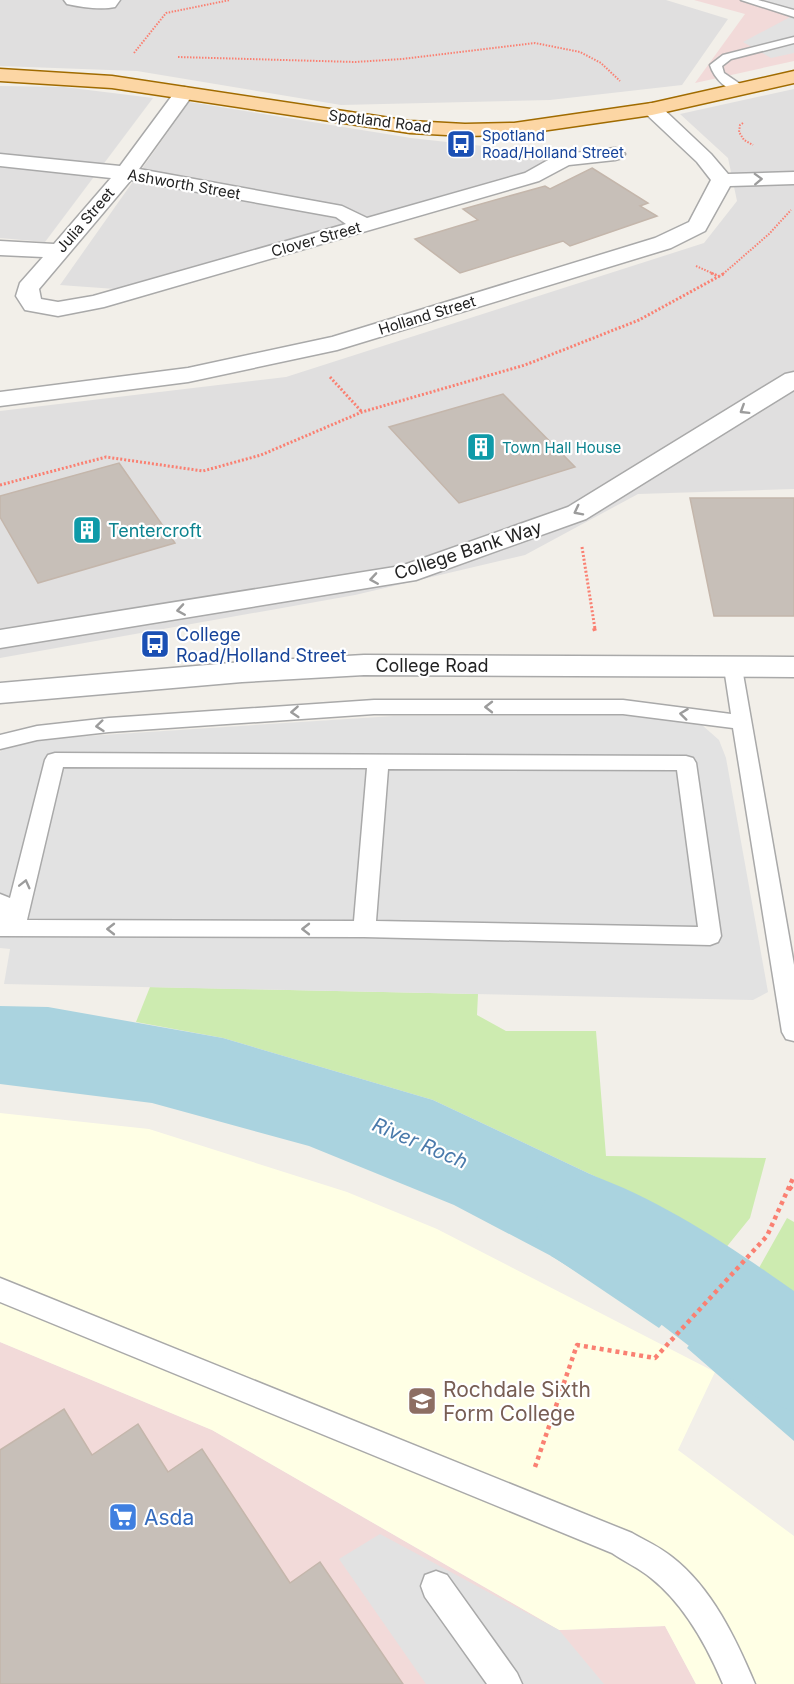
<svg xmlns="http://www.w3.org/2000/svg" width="794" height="1684" viewBox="0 0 794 1684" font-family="Inter,sans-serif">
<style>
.residential{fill:#e0dfdf}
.commercial{fill:#f2dad9}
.education{fill:#ffffe5}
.grass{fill:#cdebb0}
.parking{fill:#e2e2e2}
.water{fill:#aad3df}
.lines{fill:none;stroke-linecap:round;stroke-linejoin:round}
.river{fill:#aad3df;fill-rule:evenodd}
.building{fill:#c7bfb8;stroke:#c4b6ab;stroke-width:1.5}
.lane-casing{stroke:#a9a9a9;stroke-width:3}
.street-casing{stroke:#a9a9a9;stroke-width:3}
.primary-casing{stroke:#a06b00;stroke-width:3}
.path-far3{stroke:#fa8072;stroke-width:2;stroke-dasharray:1.5 1.5;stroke-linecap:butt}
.path-far2{stroke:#fa8072;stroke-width:3;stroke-dasharray:2 2;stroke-linecap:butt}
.path-far1{stroke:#fa8072;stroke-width:4;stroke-dasharray:3 3;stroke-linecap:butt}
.path{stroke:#fa8072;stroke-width:4.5;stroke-dasharray:4 4;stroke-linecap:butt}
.lane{fill:#fff;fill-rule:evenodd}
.street{fill:#fff;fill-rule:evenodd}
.primary{fill:#fcd6a4;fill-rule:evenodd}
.oneway{stroke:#9c9c9c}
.labels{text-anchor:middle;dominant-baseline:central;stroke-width:4.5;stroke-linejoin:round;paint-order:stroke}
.far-street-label{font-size:15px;fill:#222;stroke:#fff}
.far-transit-label{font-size:15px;fill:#164399;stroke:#fff;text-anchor:start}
.far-culture-label{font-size:15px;fill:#0d838f;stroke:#fff;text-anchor:start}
.culture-label{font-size:18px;fill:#0d838f;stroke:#fff;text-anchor:start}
.street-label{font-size:18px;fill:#222;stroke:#fff}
.transit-label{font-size:18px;fill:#164399;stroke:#fff;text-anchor:start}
.water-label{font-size:20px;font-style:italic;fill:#4a7aab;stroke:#fff}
.near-education-label{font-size:21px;fill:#785e54;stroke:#fff;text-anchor:start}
.near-shop-label{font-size:21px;fill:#366cbe;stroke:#fff;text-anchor:start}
</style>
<rect width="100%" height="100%" fill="#f2efe9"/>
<path class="residential" d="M0,0H666L728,19L682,85L550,100L341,105L137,71L0,66Z
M0,86L64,87L153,98L45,242L0,238Z
M794,89V489L638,494L525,555L355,595L0,658V411L286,377L704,243L737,201L728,158L680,114Z
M189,102L411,138L519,150L546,160L521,176L115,289L60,285Z"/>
<path class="commercial" d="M694,0H794V61L695,83L745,14Z
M0,1342L212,1430L559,1630L665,1626L696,1684H0Z"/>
<path class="education" d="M0,1113L149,1129L347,1192L437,1229L715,1372L678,1450L794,1536V1684H696L665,1626L559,1630L212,1430L0,1342Z"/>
<path class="grass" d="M150,987L478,994L477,1015L506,1031H596L606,1156L766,1158L750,1218L720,1255L609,1183L433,1100L223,1038L136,1022Z
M787,1218L794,1222V1305L755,1275Z"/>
<path class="parking" d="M741,0H794V53L771,58L743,42L792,16Z
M631,715L702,725L719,740L726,758L768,992L753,1000L4,984L10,949L0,948V752L5,746L41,739L394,716Z
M380,1534L559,1630L604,1684H426L339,1559Z"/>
<path class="water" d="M0,1006L48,1007L223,1038L433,1100L609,1183L720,1255L659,1328L555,1258L454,1205L309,1146L152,1103L0,1084Z
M746,1269L794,1305V1441L687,1348Z"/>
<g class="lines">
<path class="river" d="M589,1174C663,1201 730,1246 794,1291V1412L754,1396L658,1322L551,1256L535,1222L551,1188Z"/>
</g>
<path class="building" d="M592,168L648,203L640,206L657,216L570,246L563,241L460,273L415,239L478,220L463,209L545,186L550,189Z
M503,394L575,467L459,503L389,427Z
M119,463L175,543L38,583L0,517V496Z
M690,498H794V616H714Z
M64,1409L92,1455L138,1424L168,1472L202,1449L290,1583L320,1562L403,1684H0V1450Z"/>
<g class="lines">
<g class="lane-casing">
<path id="lane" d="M741,0H758L794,10V17Z
M794,37V43L731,59L722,66L724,73L743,86V92C729,94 714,78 710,65L723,55Z
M733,662L740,664L742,668L794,965V1041L786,1039L782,1032L733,728L623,714H374L109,732L37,740L0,749V735L37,726L109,718L374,700H623L731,714L724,668L726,664Z
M55,753L686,756L693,758L696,763L721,936L718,942L710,945L364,937L0,936V894L10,898L45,760L48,755ZM63,767L367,768L354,921L27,920ZM388,769L677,770L698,927L376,921Z
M0,1278L632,1533C646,1541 660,1547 672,1557C712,1588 736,1639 755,1684H723C707,1646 684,1604 651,1578C639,1568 625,1562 612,1553L0,1302Z
M436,1571L447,1575L517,1673L522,1684H487L425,1597L421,1586L425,1575Z"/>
</g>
<g class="street-casing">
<path id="street" d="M64,0H120L115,7C101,10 81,7 67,4Z
M184,87L191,89L194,93L139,169L342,206L367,218L525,173L557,155L615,148L622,150L625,154L622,158L615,160L569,165L539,181L104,307L58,316L25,310L16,296L20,283L43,257L0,255V241L54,244L111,178L0,166V154L120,166L177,89ZM131,180L336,217L346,224L93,296L58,302L41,299L39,289Z
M652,103L659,105L711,154L728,174L794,172V184L730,186L705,231L671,248L337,350L188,382L0,406V392L188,368L332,337L655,238L689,222L711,180L697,162L645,113L642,109L645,105Z
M794,372V390L586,519L416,580L0,648V630L401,566L568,507L785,374Z
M364,655L794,657V677L364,675L242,682L0,703V683L242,662Z"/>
</g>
<g class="primary-casing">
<path id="primary" d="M0,69L112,76L410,121L465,124L514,123L652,103L794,71V83L652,115L514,135L465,136L410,133L112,88L0,81Z"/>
</g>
<path class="path-far3" d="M134,53L166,13L230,0
M178,57L355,62L402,59L535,43L580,52L601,63L620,81
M743,123L740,125L739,132L744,140L753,145
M696,266L714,274
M723,274L769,234L791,210"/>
<path class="path-far2" d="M711,273L720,277
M330,377L362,412
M0,485L106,457L203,471L261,455L362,412L525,365L639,320L725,273
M582,547L595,629"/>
<path class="path-far1" d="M594,628L595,631"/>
<path class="path" d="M789,1187L794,1191
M535,1467L577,1345L655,1358L767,1236L794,1176"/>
<use href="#lane" class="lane"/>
<use href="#street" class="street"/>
<use href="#primary" class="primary"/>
</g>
<defs><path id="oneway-chevron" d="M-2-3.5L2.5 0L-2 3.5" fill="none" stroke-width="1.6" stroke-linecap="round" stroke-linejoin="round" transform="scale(1.5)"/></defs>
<g class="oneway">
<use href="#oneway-chevron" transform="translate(758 179) rotate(-2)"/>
<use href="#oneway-chevron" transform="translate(744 410) rotate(148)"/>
<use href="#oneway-chevron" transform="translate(578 511) rotate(153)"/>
<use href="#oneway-chevron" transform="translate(374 579) rotate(171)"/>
<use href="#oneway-chevron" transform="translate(181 610) rotate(171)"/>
<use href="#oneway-chevron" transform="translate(489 707) rotate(180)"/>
<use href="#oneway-chevron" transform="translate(295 712) rotate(176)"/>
<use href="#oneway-chevron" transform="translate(684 714) rotate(-173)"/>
<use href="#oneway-chevron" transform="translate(100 726) rotate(174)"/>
<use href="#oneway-chevron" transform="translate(25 884) rotate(-76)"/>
<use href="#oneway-chevron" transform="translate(111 929) rotate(-180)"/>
<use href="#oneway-chevron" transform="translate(306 929) rotate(-180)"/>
</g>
<defs>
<g id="bus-square" transform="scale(1.5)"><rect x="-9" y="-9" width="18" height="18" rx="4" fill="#1a4fb4" stroke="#fff"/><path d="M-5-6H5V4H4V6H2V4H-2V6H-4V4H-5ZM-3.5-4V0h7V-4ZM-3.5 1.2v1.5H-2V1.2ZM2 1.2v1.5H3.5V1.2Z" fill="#fff"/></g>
<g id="building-square" transform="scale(1.5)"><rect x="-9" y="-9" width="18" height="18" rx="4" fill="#0f9aa8" stroke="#fff"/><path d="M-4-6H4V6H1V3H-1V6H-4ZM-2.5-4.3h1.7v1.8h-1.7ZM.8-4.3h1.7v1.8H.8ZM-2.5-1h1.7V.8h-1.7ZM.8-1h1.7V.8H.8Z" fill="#fff"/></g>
<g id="university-square" transform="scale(1.5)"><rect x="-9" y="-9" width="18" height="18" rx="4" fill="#8d6e63" stroke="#fff"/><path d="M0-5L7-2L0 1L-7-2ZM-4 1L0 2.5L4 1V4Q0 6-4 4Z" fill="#fff"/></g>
<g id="supermarket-square" transform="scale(1.5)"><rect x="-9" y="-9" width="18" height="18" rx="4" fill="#3f7fe0" stroke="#fff"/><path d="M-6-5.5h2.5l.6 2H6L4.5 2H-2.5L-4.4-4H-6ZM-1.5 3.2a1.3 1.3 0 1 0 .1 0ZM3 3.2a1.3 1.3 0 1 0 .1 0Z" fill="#fff"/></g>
</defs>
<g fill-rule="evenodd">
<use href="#bus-square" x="461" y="144"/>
<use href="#building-square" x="481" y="447"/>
<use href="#building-square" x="87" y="530"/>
<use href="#bus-square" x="155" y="644"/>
<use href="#university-square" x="422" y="1401"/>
<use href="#supermarket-square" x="123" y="1517"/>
</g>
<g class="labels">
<g class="far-street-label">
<text transform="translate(380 121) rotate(7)">Spotland Road</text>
<text transform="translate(184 184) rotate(10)">Ashworth Street</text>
<text transform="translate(85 220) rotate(-49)">Julia Street</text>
<text transform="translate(316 239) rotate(-16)">Clover Street</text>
<text transform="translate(427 315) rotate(-17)">Holland Street</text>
</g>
<g class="far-transit-label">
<text x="482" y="135">Spotland<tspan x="482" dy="17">Road/Holland Street</tspan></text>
</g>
<g class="far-culture-label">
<text x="502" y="447">Town Hall House</text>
</g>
<g class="culture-label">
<text x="108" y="530">Tentercroft</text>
</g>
<g class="street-label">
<text transform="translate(468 550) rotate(-18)">College Bank Way</text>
<text x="432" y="665">College Road</text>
</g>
<g class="transit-label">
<text x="176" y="634">College<tspan x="176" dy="21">Road/Holland Street</tspan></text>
</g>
<g class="water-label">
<text transform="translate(420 1143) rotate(23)">River Roch</text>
</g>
<g class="near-education-label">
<text x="443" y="1389">Rochdale Sixth<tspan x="443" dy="24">Form College</tspan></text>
</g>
<g class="near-shop-label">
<text x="144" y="1517">Asda</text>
</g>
</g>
</svg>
